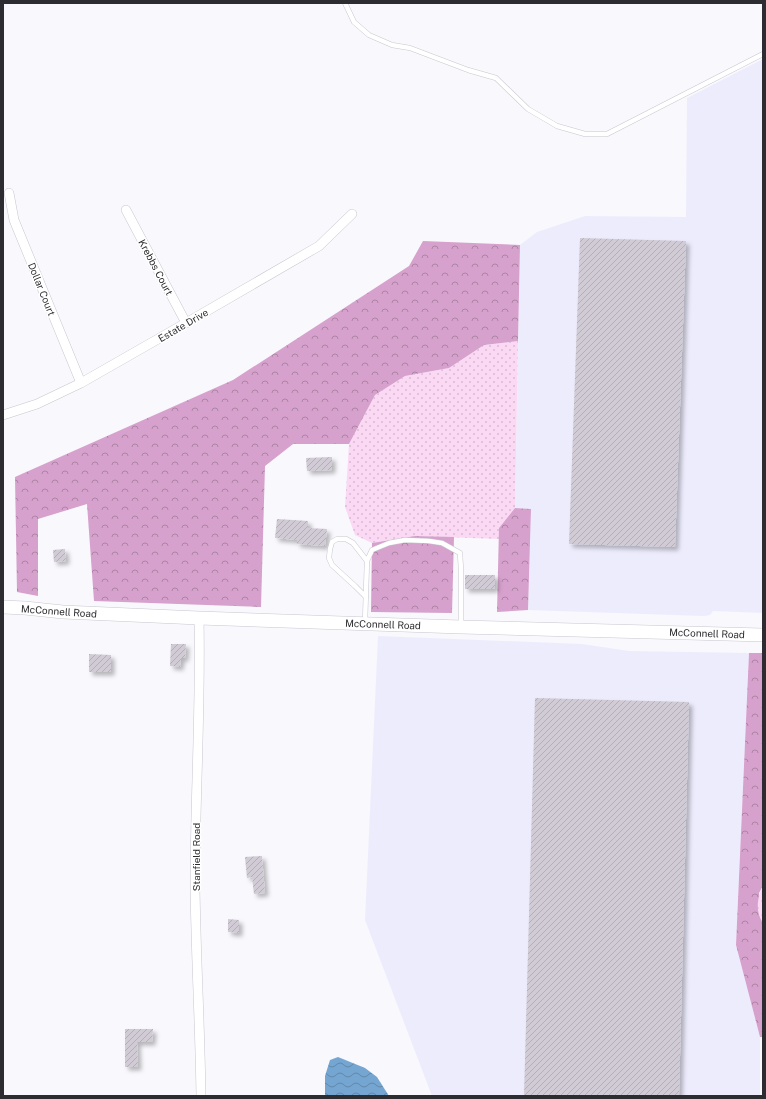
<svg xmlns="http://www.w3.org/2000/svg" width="766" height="1099" viewBox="0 0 766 1099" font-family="'Public Sans',sans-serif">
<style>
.built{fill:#edecfd}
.grass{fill:url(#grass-dots)}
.forest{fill:url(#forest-crowns)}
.wetland{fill:url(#wetland-marsh)}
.water{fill:url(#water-waves)}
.building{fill:url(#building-hatch);filter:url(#shadow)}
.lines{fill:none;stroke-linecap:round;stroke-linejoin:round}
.lane-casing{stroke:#c8c7d0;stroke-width:5.5}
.street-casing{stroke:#c8c7d0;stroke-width:10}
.secondary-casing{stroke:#c8c7d0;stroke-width:14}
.lane{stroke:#fff;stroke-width:4.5}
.street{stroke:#fff;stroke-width:9}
.secondary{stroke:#fff;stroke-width:13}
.labels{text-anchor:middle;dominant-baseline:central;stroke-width:3;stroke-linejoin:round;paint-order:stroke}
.street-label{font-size:10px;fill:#2d2d31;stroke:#fff}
</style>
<defs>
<pattern id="grass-dots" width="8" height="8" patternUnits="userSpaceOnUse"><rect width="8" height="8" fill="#fbd9f4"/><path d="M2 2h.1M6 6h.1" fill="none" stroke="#d7bbd2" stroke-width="1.8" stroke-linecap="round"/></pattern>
<pattern id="forest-crowns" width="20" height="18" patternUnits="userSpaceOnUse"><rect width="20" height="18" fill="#d6a1cc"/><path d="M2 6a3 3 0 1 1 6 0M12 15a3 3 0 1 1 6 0" fill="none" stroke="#ae84a6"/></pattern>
<pattern id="wetland-marsh" width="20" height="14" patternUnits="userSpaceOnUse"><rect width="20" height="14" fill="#fbd9f4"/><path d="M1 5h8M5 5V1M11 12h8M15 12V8" fill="none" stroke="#d7bbd2"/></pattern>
<pattern id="water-waves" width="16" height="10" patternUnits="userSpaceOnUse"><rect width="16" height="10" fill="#75a6d2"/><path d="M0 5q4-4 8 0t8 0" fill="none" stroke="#6088ab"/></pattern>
<pattern id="building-hatch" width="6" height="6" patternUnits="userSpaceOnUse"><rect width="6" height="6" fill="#d0cbd4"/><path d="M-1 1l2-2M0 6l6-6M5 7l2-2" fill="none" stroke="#b3afb6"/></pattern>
<filter id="shadow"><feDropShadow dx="3.5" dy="3.5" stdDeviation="2" flood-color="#0004"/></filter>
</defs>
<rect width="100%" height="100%" fill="#f8f8fd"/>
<path class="built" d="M763,59V613L713,611L710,615L704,616L528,610L531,509L515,508L520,245L537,232L585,216L686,217L687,98Z
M378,636L582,644L629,651L749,653L736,945L760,1037V1096H432L365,920Z"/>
<path class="grass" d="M518,341L515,508L499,528V539L415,536L372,543L355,535L345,507L349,444L375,395L405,376L449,368L484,345Z"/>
<path class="forest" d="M423,241L520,245L518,341L484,345L449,368L405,376L375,395L349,444H293L265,466L261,607L94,601L87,504L38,519V596L17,592L15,477L233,380L409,266Z
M515,508L531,509L528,610L497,612L499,528Z
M415,536L454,537L452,613L371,612L372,543Z
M749,653H763V886L759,893L763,923V1037H760L736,945Z"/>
<path class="wetland" d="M763,886V923C755,912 757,897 763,886Z"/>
<path class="water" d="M338,1057L365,1068L377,1077L389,1096H325V1076L330,1060Z"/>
<path class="building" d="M580,238L686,241L675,547L569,544Z
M332,457V470L307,471L306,458Z
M277,519L308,521V528L327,529L325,546L297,544V540L275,538Z
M65,549L66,561L54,562L53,550Z
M465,575H495V589H465Z
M171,644H186L185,658H181L180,667L170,666Z
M89,654L111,655V672H89Z
M535,698L689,702L679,1096H524Z
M262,856L265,893L254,894L252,877L247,878L245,857Z
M228,919L239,920V933L228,932Z
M125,1029H153L152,1042H137L138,1067H125Z"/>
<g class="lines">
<g class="lane-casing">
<path id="lane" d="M345,3L354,22L369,35L392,45L410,48L468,70L496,78L528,109L557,126L585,134H607L763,54
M366,597L355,586L332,565L329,558L330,549L332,542L337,539H346L353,543L367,561
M365,622L367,561L372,550L389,543L405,540L429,541L442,543L460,553L461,570V626"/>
</g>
<g class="street-casing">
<path id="street" d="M9,193L14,220L81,383
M126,210L186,323
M3,415L37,404L81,383L186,323L319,246L352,214
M199,618C201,708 195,797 195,887C196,957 200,1026 201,1096"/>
</g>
<g class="secondary-casing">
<path id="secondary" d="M3,607L25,608L63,612L199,618L461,627L763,635"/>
</g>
<use href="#lane" class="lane"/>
<use href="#street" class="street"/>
<use href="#secondary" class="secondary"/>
</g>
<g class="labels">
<g class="street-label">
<text transform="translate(156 267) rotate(62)">Krebbs Court</text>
<text transform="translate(42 289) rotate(68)">Dollar Court</text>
<text transform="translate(183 325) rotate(-30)">Estate Drive</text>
<text transform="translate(59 611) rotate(4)">McConnell Road</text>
<text transform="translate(383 624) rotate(2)">McConnell Road</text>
<text transform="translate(707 633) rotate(2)">McConnell Road</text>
<text transform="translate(196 857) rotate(-90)">Stanfield Road</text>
</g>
</g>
<rect width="766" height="1099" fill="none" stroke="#2d2d31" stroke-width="8"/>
</svg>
